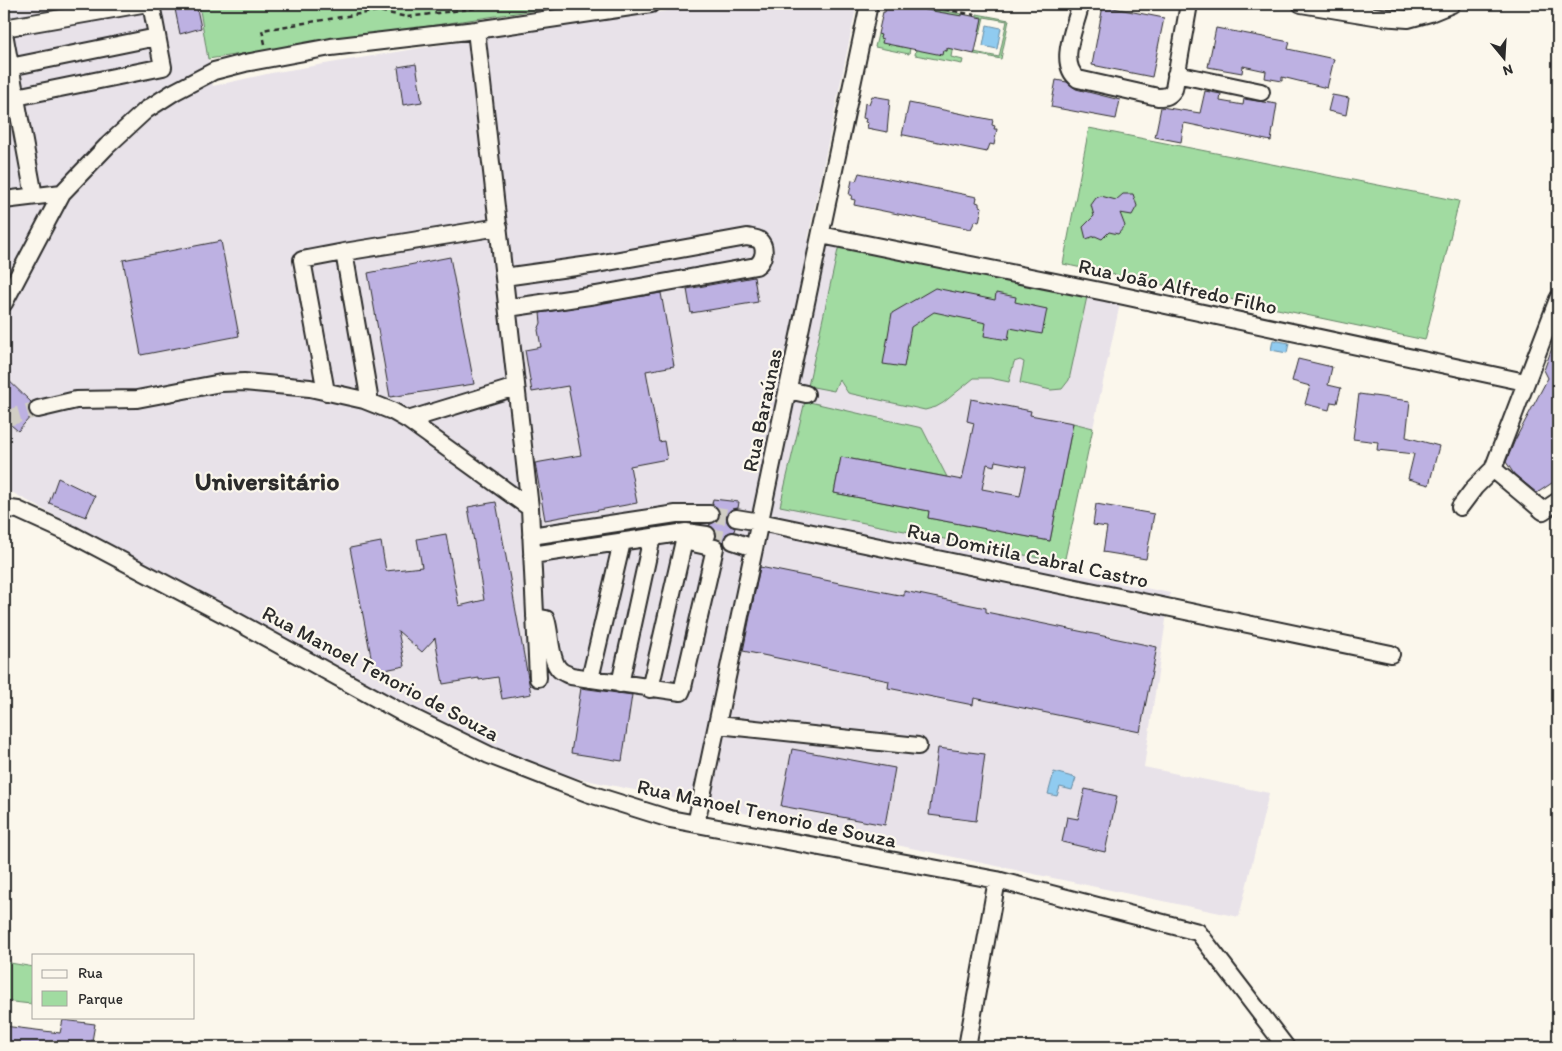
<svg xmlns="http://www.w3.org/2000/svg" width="1562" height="1051" viewBox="0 0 1562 1051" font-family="Itim,sans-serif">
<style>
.built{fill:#e8e2e9}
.green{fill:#a1dba1;stroke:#668366}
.water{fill:#90cbf0;stroke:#688ba1}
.building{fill:#bdb1e2;stroke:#2b2b2b;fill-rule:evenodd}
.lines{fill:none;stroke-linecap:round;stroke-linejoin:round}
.minor-tunnel{stroke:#d1cec5;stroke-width:16;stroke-dasharray:16 8;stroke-linecap:butt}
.minor-casing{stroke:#2b2b2b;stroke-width:20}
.path{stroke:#2b2b2b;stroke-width:2.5;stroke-dasharray:5 4;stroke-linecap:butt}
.minor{stroke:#fbf7ec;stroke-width:16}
.labels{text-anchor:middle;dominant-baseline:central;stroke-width:4.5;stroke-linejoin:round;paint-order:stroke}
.street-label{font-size:21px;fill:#2b2b2b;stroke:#fbf7ec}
.district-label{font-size:26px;font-weight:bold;fill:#2b2b2b;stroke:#fbf7ec}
</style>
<rect width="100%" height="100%" fill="#fbf7ec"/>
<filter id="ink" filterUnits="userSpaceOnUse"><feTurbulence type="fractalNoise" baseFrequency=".02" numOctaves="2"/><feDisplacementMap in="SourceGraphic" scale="10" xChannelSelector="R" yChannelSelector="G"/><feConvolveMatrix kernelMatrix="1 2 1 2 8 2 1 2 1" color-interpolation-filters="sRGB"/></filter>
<g filter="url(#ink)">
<path class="built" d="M4,4H199L213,86L271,73L420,48L714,4H857L808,239L1121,299L1062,571L1170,593L1144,767L1269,793L1239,917L572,777L481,746L4,488Z"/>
<path class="green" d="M199,4H576L208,59Z
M928,8L962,14L960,23H957L951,57L963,60L962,64L915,55L916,49L947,51L950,14L927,10Z
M977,14L1009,20L1001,59L974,54V52L999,57L1007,21L984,17L980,34L974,33L979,32L982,17L977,16Z
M878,34L881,35L880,38L910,48L909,54L875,47Z
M1089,128L1459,201L1425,340L1063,264Z
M839,245L1088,292L1069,380L1062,389L1051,390L1020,383L1024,362L1020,360L1014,362L1009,382L990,378H974L943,403L936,407L925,410L848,393L839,379L834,391L808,386Z
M805,401L922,428L947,477L841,457L834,493L929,511L928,518L1050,541L1073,423L1093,428L1064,563L780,506Z
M4,962L34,967V983L31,1004L4,1001Z"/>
<path class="water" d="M987,25L1001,28L997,49L983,46Z
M1273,340L1289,343L1287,353L1271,350Z
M1054,772L1076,778L1072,790L1060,787L1057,796L1048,794Z"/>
<path class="building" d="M174,4H196L201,28L180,34Z
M891,4L962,16V14L982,18L975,52L974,54L947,48V51L943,50L942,55L882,43L883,39L880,38L881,35L878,34L883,12H885L886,7L890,8Z
M1103,6L1164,18L1152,77L1092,65Z
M1216,28L1290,42L1288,49L1334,59L1327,88L1282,77V81L1265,78L1266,71L1243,66L1242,73L1208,67Z
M416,64L422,102L403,105L398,67Z
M1056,80L1067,82L1076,89L1120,100L1116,119L1051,107Z
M1205,91L1221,94L1220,101L1243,105L1244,99L1277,104L1271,141L1184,123L1181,142L1155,137L1161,107L1200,113Z
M1332,95L1349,98L1346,115L1328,111Z
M872,96L890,99L887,132L867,128L868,123L865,122L866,119L863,118L865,103L869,104Z
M909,103L993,120L992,125L995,126L994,129H997L994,145L990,144L987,152L904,135H902Z
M859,173L977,197L976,202L979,203V206L982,207L979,222L975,221L971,229L854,205L855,200L851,199L852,195H849L852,180L856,181Z
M1123,194H1133L1137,206L1132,215L1120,213L1125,226L1118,234L1109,232L1102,239L1095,236L1086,239L1083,227L1094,216L1091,205L1096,198L1101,196L1116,200Z
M221,241L239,336L141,355L123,260Z
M450,257L474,384L390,397L368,273Z
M754,277L758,302L691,313L687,289Z
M935,288L995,300L996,293L1016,297L1015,302L1047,309L1042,334L1010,328L1008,340L984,336L986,323L934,312L911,327L904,367L883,364L892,313Z
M661,293L674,366L646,371L659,442L664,441L667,459L630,466L637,503L545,520L535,463L581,455L568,386L532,392L525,350L541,347L538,330L541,323L540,313Z
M1557,334L1558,479L1537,493L1514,474L1506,462L1515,440L1548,378L1544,370Z
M1298,359L1332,367L1328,385L1341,388L1337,403L1331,402L1329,410L1305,404L1310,386L1292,381Z
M4,376L31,402L28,411L31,416L18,431L4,419Z
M1359,394L1410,401L1406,437L1439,446L1429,485L1408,479L1414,454L1377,450L1378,442L1353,439Z
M971,399L1031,411L1030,415L1073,423L1050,541L928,518L929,511L834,493L841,457L962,480L974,423L967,421ZM995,461L1026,467L1020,496L982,489L987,464L994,466Z
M58,478L95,496L86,517L49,503Z
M713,499L739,502L738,508L732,509L726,516L727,522L730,526L735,528L734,531L726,534L723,543L716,538V531L709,525L715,522L720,514L718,509L712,504Z
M496,502L531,694L502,699L498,677L479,680V678L443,684L435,638L422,652L398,631L405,666L374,672L350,548L381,542L386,571L422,567L417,539L446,534L459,606L484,600L468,507Z
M1096,504L1154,514L1146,559L1103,552L1107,527L1093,525Z
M760,567L904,596V591L986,608V612L1157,647L1140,732L974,698L973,705L888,688L889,681L743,651Z
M581,688L632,695L622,761L571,753Z
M938,748L985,754L976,821L929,815Z
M792,749L895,768L885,825L781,806Z
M1085,789L1117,796L1105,852L1062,842L1067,817L1078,819Z
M63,1020L95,1024L91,1047H4V1026L60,1033Z"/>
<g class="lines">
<path class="minor-tunnel" d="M4,419L38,409
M710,514L736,518
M707,535L733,541"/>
<g class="minor-casing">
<path id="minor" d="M1301,4L1380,17L1408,19L1430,13L1452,4
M1079,10C1074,30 1058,64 1078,79L1158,97C1166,97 1170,96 1174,89L1189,4
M4,28L142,4
M476,30L530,508L538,678
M4,33L34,196
M10,67L157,37
M1176,74L1261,92
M16,97L163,67L151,4
M4,200L62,193
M821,235L1105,292L1525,382
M504,277L597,264L747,237C751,238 756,238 759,240C767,247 764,261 756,266L596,295L508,308
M4,303L62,193L107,146L146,110L174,92L214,71L245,63L331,47L476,30L651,4
M788,390L806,394
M326,392L302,260L344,252
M370,402L344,252L499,227
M38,409L76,400L137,399L221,383L244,382L310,388L364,400L392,411L408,420L530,508
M408,420L516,387
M1493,469L1543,511L1558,501
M1460,507L1475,487L1493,469L1558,299
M4,508L18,510L73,535L225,615L399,711L489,755L587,793L670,819L997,880L1198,932L1286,1047
M736,518L760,522L1391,654
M531,536L676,514H710
M733,541L754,548
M532,555L686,532L707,535
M535,617L546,619C551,633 549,660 560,670C563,673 568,674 571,676L681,692L683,687L715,548L684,541
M590,679L622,542
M620,684L652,537
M650,689L686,532
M718,725L918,746
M696,824L869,4
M967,1047L997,880"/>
</g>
<path class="path" d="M918,4L975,15
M265,44L262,30L378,11L407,17L485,7L489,4"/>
<use href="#minor" class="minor"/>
</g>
</g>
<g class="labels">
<g class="street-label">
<text transform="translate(1178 286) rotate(12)">Rua João Alfredo Filho</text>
<text transform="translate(762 410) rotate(-78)">Rua Baraúnas</text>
<text transform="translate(1028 555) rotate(12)">Rua Domitila Cabral Castro</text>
<text transform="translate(381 673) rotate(28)">Rua Manoel Tenorio de Souza</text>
<text transform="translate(767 813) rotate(12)">Rua Manoel Tenorio de Souza</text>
</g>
<g class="district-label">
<text x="267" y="481">Universitário</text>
</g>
</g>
<rect width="1562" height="1051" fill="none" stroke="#fbf7ec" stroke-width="20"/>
<rect x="10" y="10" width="1542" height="1031" fill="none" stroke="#2b2b2b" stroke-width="2" filter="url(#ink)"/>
<rect x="32" y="954" width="162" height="65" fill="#fbf7ec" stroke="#a8a59f"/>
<rect x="42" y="970" width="25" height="8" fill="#fbf7ec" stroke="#a8a59f"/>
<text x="78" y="978" font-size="15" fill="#2b2b2b">Rua</text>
<rect x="42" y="991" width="25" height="15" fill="#a1dba1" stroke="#a8a59f"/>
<text x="78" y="1004" font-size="15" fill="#2b2b2b">Parque</text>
<g transform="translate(1504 58) rotate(162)" stroke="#fbf7ec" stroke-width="4" paint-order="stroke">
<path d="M0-4L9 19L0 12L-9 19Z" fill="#2b2b2b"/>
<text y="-8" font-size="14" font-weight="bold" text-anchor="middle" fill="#2b2b2b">N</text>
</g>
</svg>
